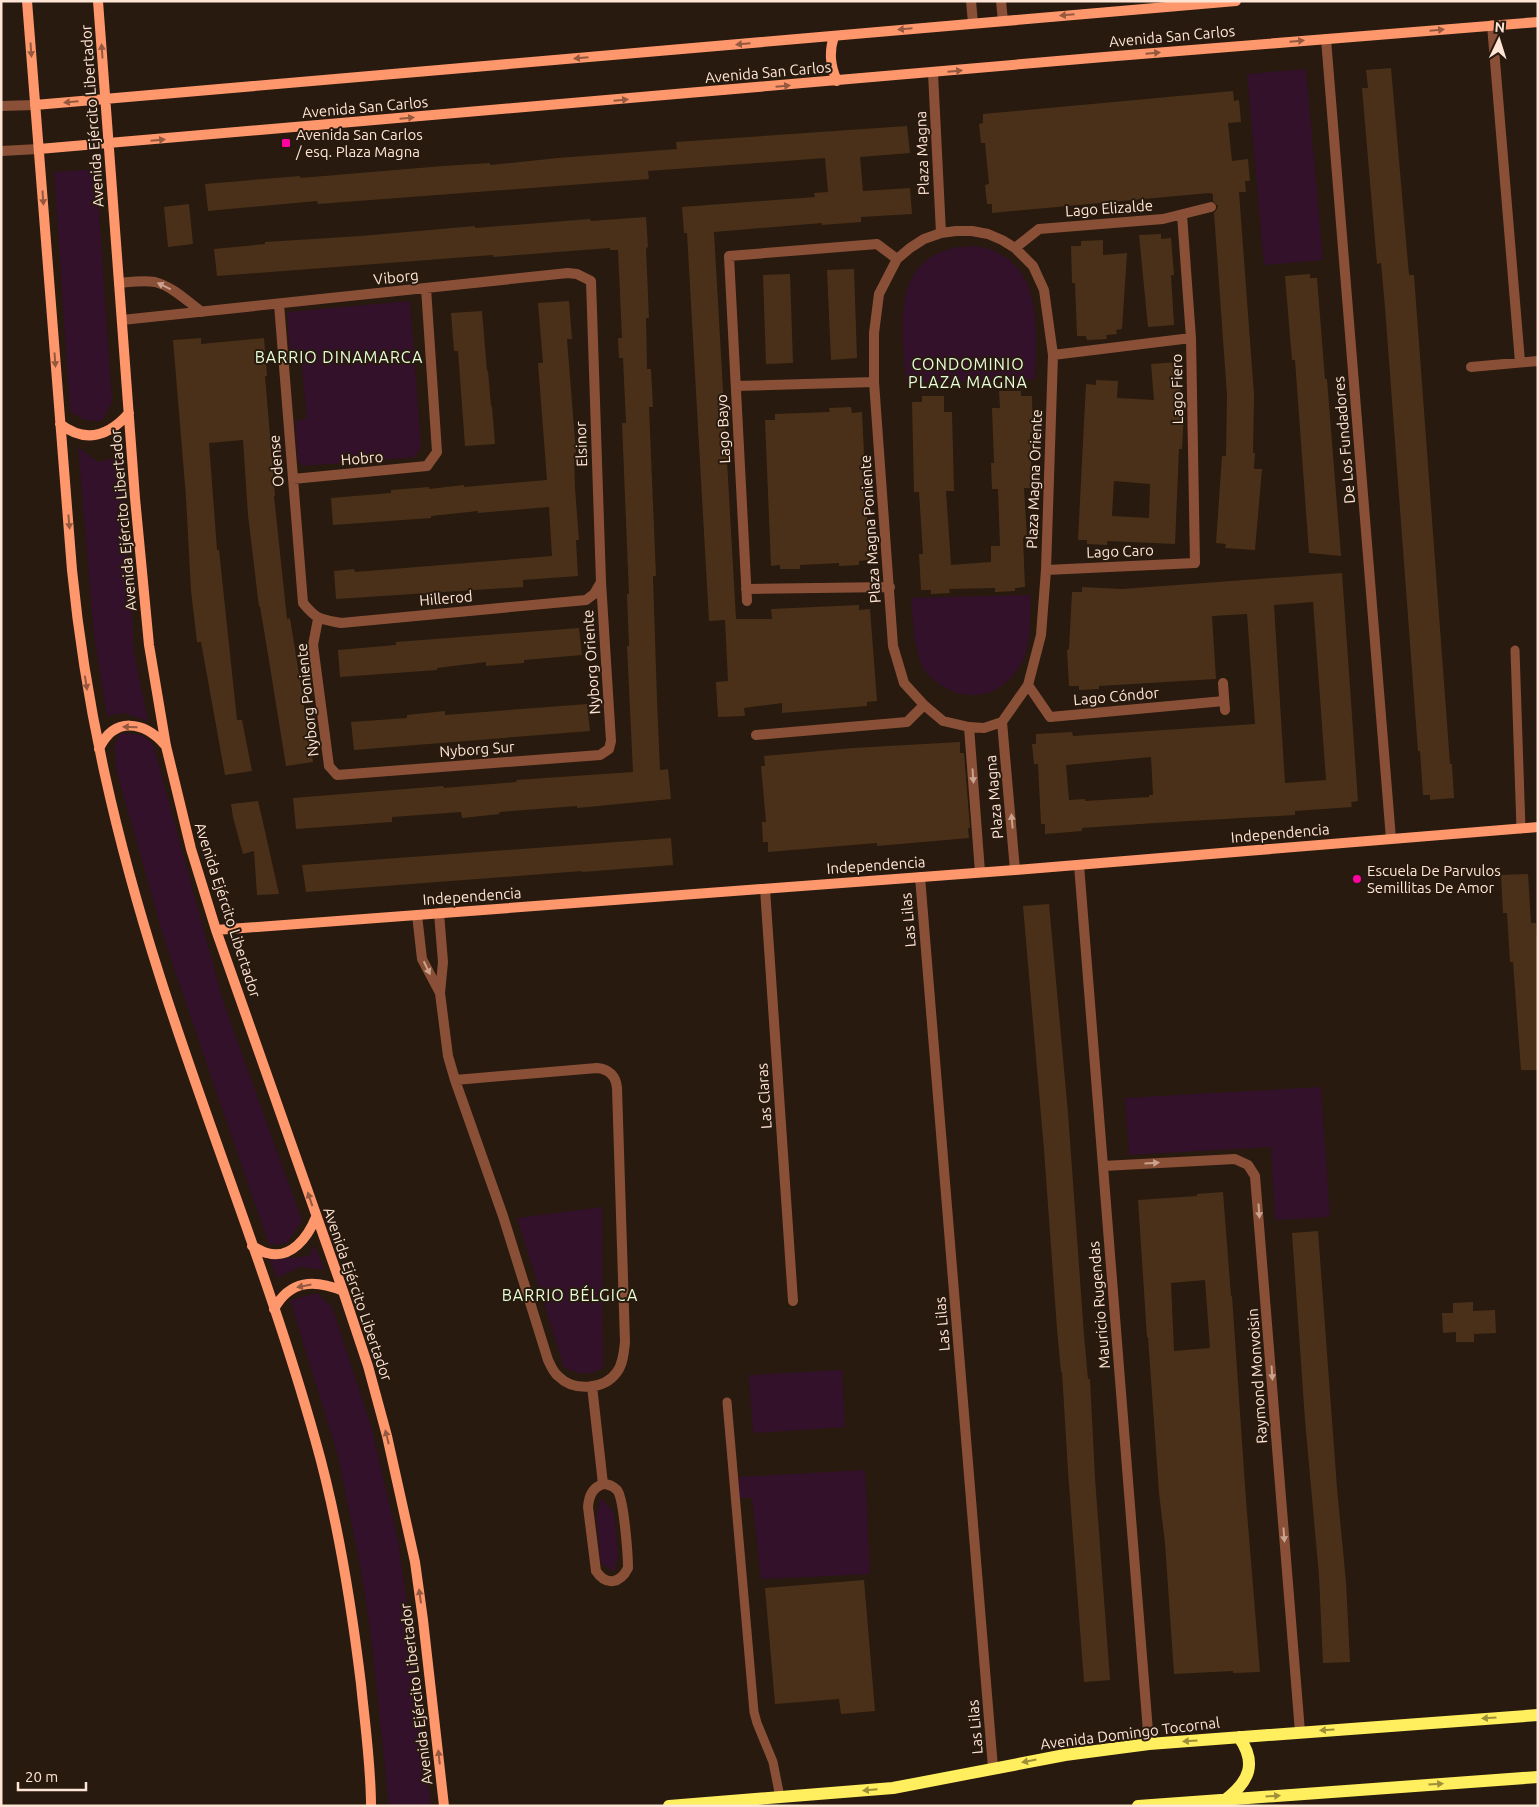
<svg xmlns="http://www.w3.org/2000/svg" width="1539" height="1807" viewBox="0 0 1539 1807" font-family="Ubuntu,sans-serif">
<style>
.green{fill:#33112b}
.building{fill:#4a3019;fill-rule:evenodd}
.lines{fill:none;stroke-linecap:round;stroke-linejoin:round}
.lane{stroke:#8a5037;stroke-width:9}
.street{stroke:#8a5037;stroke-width:10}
.secondary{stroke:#ff976d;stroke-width:10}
.primary{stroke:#ffee5d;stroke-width:12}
.oneway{fill:#94583e}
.oneway2{fill:#caa28e}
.oneway3{fill:#9e8f39}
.poi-dot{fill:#ff02a2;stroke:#281a0e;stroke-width:2}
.labels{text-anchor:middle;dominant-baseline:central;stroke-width:4;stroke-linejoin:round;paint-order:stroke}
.street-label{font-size:15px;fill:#ffe5d6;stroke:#281a0e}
.poi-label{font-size:15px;fill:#ffe5d6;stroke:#281a0e;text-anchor:start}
.neighbourhood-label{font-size:16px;letter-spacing:1px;fill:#e6ffd8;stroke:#281a0e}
</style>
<rect width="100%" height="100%" fill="#281a0e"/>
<path class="green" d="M1306,69L1323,260L1264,265L1247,74Z
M96,169L112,402L102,421L85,420L70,412L54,172Z
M976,246C983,248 992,249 998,253C1044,276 1036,337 1035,379L906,383C903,334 889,263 953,248C960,246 968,247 976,246Z
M410,301L421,447L415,457L303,466L298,460L295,422L307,418L301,359H290L287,312Z
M78,447L98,462L123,456L134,653L148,721L124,713L107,716L94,635Z
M1030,595C1030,615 1032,641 1023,660C1007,693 972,706 941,685C934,680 926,674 922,666C913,645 913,620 911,598Z
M121,733L141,735L153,744L223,1001L302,1221L287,1243L269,1245L166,945L116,769L115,743Z
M1321,1087L1330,1217L1275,1220L1271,1147L1129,1155L1125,1098Z
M602,1207L603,1368C589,1376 578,1375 564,1367L517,1218Z
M314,1245L325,1270L300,1267L277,1278L270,1260L309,1256Z
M317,1293L332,1307L371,1426L398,1541L411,1635L431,1806L389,1805L371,1636L361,1570L338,1456L290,1300Z
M842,1370L845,1427L753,1433L749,1375Z
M865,1470L870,1574L761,1579L752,1498H739L738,1477Z
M601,1498L614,1512L618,1556L614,1572L601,1563L596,1514Z"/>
<path class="building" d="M1391,68L1409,275H1414L1450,764H1452L1454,798L1430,800V795H1423L1420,751H1418L1385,307L1381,263L1377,264L1362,88H1368L1366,70Z
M1233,91L1234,101L1239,100L1241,122L1228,123L1232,161L1248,159L1250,181H1245L1246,192H1239L1254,395L1253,453H1255L1254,469H1262L1255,550L1225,548L1226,544L1216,543L1222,456H1226L1227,395L1214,213L1217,209L1218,206L1213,201V194L1209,193L992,213V204H987L985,185L989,184L985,143H981L979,124L983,123V114Z
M907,126L910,153L860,157L863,191L910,188L912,214L861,217V222L822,225V223L714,232L736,619H772L771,609L859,605V610L870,609L877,701L867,702V706L782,713V703L744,708L745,716L718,717L716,682L728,681L725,620L709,621L687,233H684L682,207L815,197L814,193L828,192L825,158L648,171L649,179L318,204L317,201L208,211L205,184L300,176V178L443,166L490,163V165L558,158L677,149L676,142Z
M189,204L193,244L168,247L164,207Z
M646,217L648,247L646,248L649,318H646L647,369H651L653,407H649L656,576H653L657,700L660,770L668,769L671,799L577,808V806L499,812L500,814L462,818L461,812L392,817V822L296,829L293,798L443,786L444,788L517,782L516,780L633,772L627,646H629L627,594H629L622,423H626L623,358H619L618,338H622L618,250H610V248L493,257V255L217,276L214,249L265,244V242L361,236L475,226V228L590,219L591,221Z
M1161,234V239L1171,238L1174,275H1171L1174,325L1148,327L1139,235Z
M1103,240V255L1127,253L1122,329L1116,330L1117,334L1106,335L1107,339L1087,340L1086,336H1077L1075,283H1072L1071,246H1081V241Z
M854,269L857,358L831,360L827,270Z
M790,274L793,363L766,364L763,275Z
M1310,274V278H1317L1325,379H1327L1341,556L1309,553L1295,360H1292L1285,276Z
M569,301L572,339H567L576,453H574L575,488L579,540H576L578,576L523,580V587L336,599L334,571L354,569L355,572L552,556L549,507L478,513V511L431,516V518L333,525L331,498L391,493V490L429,487V489L464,485V487L547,480L538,363H543L538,303Z
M482,311L487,371H488L491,406H492L495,444L465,446L458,351H454L451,313Z
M201,338V344L264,338L267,376H265L275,496H274L287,619L290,618L313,762L286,766L271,673L260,606L259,607L248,515L243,440L209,443L217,550H219L237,720H242L252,771L225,775L201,642H197L191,591L186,497L173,340Z
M1178,362L1182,412H1184L1182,449H1179L1175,544L1107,541V545L1087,544V540H1078L1086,384L1096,385V380L1118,381L1117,398L1154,400L1151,364ZM1114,481L1150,484L1149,518L1112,516Z
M999,391H1021V396H1032L1033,432L1030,433L1032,488H1024L1027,538H1023L1025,587L1015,588V591L995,592V588L949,589L950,593L931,594V590H921L919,554H923L919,492H914L912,402H922V396H944V412H952L954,491H946L951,565L991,562V546H1000L998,489H992L991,463H994L992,408H1000Z
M851,407L852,413L862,412L869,560L859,561V565L839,566V563L800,565V569H780V565L771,566L765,420H775V414L830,412L829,408Z
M1342,573L1358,801L1351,802L1352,807L1295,811V815L1155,823L1082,828V831L1045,834V824H1041L1038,764H1034L1032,744H1036V734L1072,732L1073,736L1255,724L1247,614L1212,616L1216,679L1099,686V689L1079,690V686H1069L1067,650L1069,649L1072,592H1082V587L1122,589ZM1313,602L1326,780L1285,783L1274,605ZM1151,757L1153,795H1149V797L1085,801V799L1069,800L1066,765Z
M579,628L582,655L524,660V663L486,666V662L437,668V670L340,677L338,650L396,645V642Z
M587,704L590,731L354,750L351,722L407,718V715L445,711V715Z
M960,742V753H964L970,828H968L969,838L877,846V843L768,852V842H763L762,822H766L761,766H765L764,756L853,748Z
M258,801L262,818L279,894L257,895L254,851L243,854L233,817L231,804Z
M671,838L673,865L582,872V871L306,892L302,865Z
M1528,874L1531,923H1536L1538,956V1070H1521L1513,962H1510L1507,913H1503L1501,875Z
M1049,904L1068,1113L1084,1335L1088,1379H1090L1095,1478L1110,1680L1084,1682L1068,1471L1062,1372H1061L1057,1329L1044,1150L1023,906Z
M1223,1192L1231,1296H1232L1246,1500L1260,1672L1233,1673V1671L1174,1674L1165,1543L1159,1493L1148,1337H1147L1138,1200L1197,1196V1194ZM1205,1280L1210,1348L1174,1351L1171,1283Z
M1318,1231L1337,1488L1346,1582L1350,1662L1323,1663L1319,1576L1305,1420L1292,1233Z
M1473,1302V1311L1495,1310L1496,1333L1474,1334V1342H1456V1332L1443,1333L1442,1313H1453V1303Z
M864,1580L875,1711L841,1714L839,1699L775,1704L765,1588Z"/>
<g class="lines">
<path class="lane" d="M1515,650L1521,829
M727,1402L754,1712L757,1723L773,1762L780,1797"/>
<path class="street" d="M971,1L973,23
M1001,1L1003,21
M1492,25L1520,362
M1326,39L1391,839
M933,73L941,233
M1,106L35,105
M1,151L39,149
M956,231H972L988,234L1002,240L1015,248L1033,266L1044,290L1053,355L1046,570L1041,635L1028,685L1002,722L984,728L969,727L943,721L924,705L904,683L893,646L874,382V333L879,294L897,259L910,248L924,239L941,233Z
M1015,248L1039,229L1163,219L1211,207
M119,283C131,282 143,280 155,282C172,286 188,302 202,312
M122,320L568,273L577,274L591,281L601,582L594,594L586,600L341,623C320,619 317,620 303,603L279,304
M1053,355L1191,338
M1471,367L1538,361
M736,386L874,382
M293,479L427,466L437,452L426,288
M1046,570L1195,563L1191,338L1182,215
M746,589L890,587
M747,601L729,256L877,244L897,259
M318,619L313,645L329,766L337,775L600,755L609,749L611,741L601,582
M1223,683L1225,710
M1028,685L1050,717L1224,701
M1002,722L1015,870
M969,727L980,872
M756,735L907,722L924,705
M1079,865L1149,1744
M920,877L993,1768
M765,889L793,1301
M439,913L443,962L440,993L448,1056L455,1080L503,1216L548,1360C551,1366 553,1372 558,1376C574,1392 604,1390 617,1372C623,1364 624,1352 625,1342L617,1088C616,1076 609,1069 597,1068L455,1080
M417,915L422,959L440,993
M1103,1166L1235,1159L1248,1165L1255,1176L1300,1732
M592,1386L603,1484
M603,1484C608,1484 613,1486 617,1490C624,1498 628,1556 628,1568C620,1584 606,1586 596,1571L588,1507C589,1496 592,1488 603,1484Z"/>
<path class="secondary" d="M27,1L72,570C86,711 117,842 160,977C209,1131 271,1282 315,1439C338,1519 351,1602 361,1684C365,1725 371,1765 371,1806
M98,1L135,498L149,645L166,746L191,849L216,930L343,1291L368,1366L387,1436L415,1562L423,1620L444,1806
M834,36C829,52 830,65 837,81
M35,105L1236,1
M39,149L1104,57L1538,22
M60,424C86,444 109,436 129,413
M99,749C114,716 144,721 165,745
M216,930L1015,870L1538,827
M252,1246C257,1248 262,1252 267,1253C291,1260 308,1237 316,1217
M274,1309C290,1280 314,1279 343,1291"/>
<path class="primary" d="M1225,1800C1250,1781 1257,1763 1239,1737
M669,1806L893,1788L1065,1755L1149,1744L1538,1715
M1138,1806L1538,1777"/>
</g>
<defs><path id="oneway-solid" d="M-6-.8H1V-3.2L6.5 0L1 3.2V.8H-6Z" transform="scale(1.25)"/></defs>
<g class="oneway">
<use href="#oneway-solid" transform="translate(1067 15) rotate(175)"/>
<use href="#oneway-solid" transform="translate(905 29) rotate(175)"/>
<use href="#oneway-solid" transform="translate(1437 30) rotate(-5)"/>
<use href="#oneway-solid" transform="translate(1297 41) rotate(-5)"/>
<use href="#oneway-solid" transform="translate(743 44) rotate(175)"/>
<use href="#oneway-solid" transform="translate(31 50) rotate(86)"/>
<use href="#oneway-solid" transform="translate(102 51) rotate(-94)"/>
<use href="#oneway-solid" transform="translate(1153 53) rotate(-5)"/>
<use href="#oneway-solid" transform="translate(581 58) rotate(175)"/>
<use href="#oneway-solid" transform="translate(955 71) rotate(-5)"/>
<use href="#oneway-solid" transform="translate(783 86) rotate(-5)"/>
<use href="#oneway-solid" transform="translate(621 100) rotate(-5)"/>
<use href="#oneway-solid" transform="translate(71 102) rotate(175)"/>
<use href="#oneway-solid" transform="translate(407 118) rotate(-5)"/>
<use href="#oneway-solid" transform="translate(158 140) rotate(-5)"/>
<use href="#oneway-solid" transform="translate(43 198) rotate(86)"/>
<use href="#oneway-solid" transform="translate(55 360) rotate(86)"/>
<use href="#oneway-solid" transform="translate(69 522) rotate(85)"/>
<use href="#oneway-solid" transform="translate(86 683) rotate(81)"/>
<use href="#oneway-solid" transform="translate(130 727) rotate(-179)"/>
<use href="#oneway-solid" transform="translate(310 1199) rotate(-109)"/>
<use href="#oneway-solid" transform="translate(304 1286) rotate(169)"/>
<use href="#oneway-solid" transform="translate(387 1437) rotate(-104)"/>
<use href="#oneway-solid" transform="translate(420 1596) rotate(-98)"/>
<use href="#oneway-solid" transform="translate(439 1757) rotate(-96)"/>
</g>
<g class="oneway2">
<use href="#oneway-solid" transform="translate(164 286) rotate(-154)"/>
<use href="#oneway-solid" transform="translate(973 776) rotate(86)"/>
<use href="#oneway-solid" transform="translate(1012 821) rotate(-95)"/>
<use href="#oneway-solid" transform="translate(427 968) rotate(64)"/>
<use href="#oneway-solid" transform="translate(1152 1163) rotate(-3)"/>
<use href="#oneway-solid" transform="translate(1259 1211) rotate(86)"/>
<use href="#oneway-solid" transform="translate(1272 1373) rotate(86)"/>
<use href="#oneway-solid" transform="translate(1284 1535) rotate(86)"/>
</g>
<g class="oneway3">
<use href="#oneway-solid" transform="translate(1489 1718) rotate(176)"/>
<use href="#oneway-solid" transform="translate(1327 1730) rotate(176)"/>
<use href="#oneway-solid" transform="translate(1190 1741) rotate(176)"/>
<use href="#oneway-solid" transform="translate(1029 1761) rotate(169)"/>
<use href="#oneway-solid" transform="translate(1436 1784) rotate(-4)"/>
<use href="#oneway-solid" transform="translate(870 1790) rotate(175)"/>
<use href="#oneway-solid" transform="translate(1273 1796) rotate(-4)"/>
</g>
<g class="poi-dot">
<rect x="281" y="138" width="10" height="10" rx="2.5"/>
<circle cx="1357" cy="879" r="5"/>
</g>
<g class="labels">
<g class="street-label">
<text transform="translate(1172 36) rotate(-5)">Avenida San Carlos</text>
<text transform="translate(768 72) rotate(-5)">Avenida San Carlos</text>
<text transform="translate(365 107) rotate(-5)">Avenida San Carlos</text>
<text transform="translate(92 116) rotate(-94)">Avenida Ejército Libertador</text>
<text transform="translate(922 153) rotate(-92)">Plaza Magna</text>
<text transform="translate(1109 208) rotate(-4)">Lago Elizalde</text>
<text transform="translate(396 277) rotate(-6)">Viborg</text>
<text transform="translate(1177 389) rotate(-91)">Lago Fiero</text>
<text transform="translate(723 429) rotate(-93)">Lago Bayo</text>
<text transform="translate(1344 440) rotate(-95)">De Los Fundadores</text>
<text transform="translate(581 444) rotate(-92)">Elsinor</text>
<text transform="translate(362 458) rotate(-5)">Hobro</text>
<text transform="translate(276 461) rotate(-95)">Odense</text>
<text transform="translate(1034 479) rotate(-88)">Plaza Magna Oriente</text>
<text transform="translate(123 520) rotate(-95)">Avenida Ejército Libertador</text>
<text transform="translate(870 529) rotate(-94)">Plaza Magna Poniente</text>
<text transform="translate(1120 551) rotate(-2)">Lago Caro</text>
<text transform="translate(446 598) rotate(-5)">Hillerod</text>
<text transform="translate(591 662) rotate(-94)">Nyborg Oriente</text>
<text transform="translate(1116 696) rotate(-5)">Lago Cóndor</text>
<text transform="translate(307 700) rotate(-96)">Nyborg Poniente</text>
<text transform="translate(477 749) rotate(-4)">Nyborg Sur</text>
<text transform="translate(994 797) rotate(-95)">Plaza Magna</text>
<text transform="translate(1280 833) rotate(-5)">Independencia</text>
<text transform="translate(876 865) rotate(-4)">Independencia</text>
<text transform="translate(472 896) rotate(-4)">Independencia</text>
<text transform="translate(228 910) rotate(72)">Avenida Ejército Libertador</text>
<text transform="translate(908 920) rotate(-95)">Las Lilas</text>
<text transform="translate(764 1096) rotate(-94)">Las Claras</text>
<text transform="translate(358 1294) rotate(71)">Avenida Ejército Libertador</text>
<text transform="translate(1099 1305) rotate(-95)">Mauricio Rugendas</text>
<text transform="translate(942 1324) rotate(-95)">Las Lilas</text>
<text transform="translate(1257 1376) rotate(-94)">Raymond Monvoisin</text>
<text transform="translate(416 1694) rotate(-97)">Avenida Ejército Libertador</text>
<text transform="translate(975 1727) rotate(-95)">Las Lilas</text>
<text transform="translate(1130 1733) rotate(-7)">Avenida Domingo Tocornal</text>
</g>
<g class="poi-label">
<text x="296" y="134">Avenida San Carlos<tspan x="296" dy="17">/ esq. Plaza Magna</tspan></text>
<text x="1367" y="870">Escuela De Parvulos<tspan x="1367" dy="17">Semillitas De Amor</tspan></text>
</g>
<g class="neighbourhood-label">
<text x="339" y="357">BARRIO DINAMARCA</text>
<text x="968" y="364">CONDOMINIO<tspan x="968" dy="18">PLAZA MAGNA</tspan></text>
<text x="570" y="1295">BARRIO BÉLGICA</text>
</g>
</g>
<rect width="1539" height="1807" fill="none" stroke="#ffe5d6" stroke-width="5"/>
<g transform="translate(1499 40) rotate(4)" stroke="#281a0e" stroke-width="4" paint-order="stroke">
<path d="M0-4L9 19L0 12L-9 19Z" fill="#ffe5d6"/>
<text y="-8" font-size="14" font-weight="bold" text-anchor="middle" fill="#ffe5d6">N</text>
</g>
<path d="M18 1782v8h68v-8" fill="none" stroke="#ffe5d6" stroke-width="2.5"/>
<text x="25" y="1782" font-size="15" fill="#ffe5d6" stroke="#281a0e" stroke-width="4" paint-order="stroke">20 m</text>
</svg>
